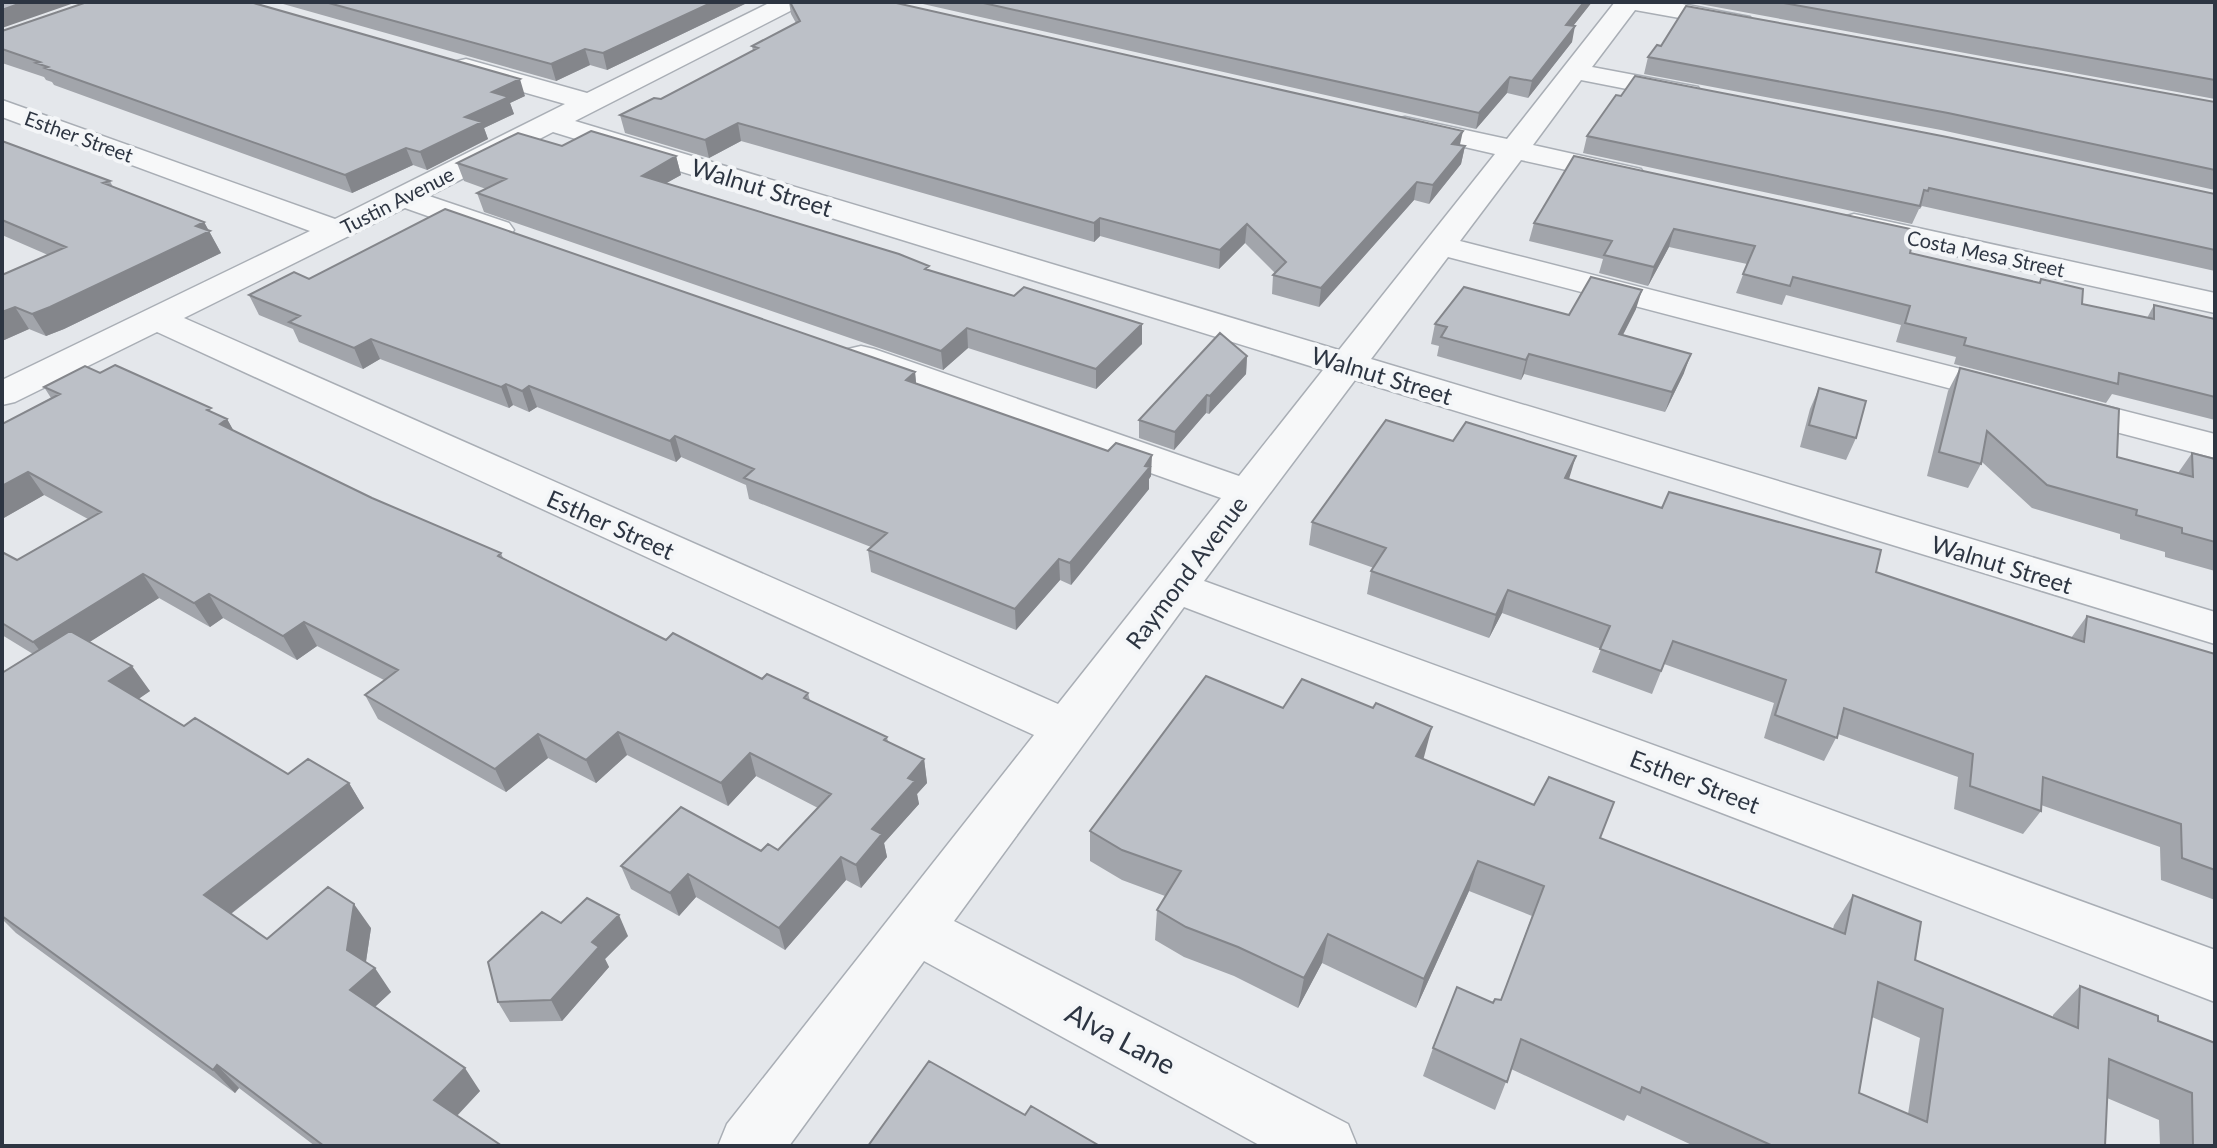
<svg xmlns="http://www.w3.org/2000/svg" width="2217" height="1148" viewBox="0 0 2217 1148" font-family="Lato,sans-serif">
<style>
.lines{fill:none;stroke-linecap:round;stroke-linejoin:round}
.minor-casing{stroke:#a9aeb5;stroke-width:3}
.minor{fill:#f7f8f9;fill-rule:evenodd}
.wall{fill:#a2a5ab;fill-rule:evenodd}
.shaded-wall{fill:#84868b}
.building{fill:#bcc0c7;stroke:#84868b;stroke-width:2;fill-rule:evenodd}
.labels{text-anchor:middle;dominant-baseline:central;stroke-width:8;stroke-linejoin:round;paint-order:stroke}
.far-street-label{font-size:20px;fill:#2d3542;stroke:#f4f6f8}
.street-label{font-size:24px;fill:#2d3542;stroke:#f4f6f8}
.near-street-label{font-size:28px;fill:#2d3542;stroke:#f4f6f8}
</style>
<rect width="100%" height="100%" fill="#e4e7eb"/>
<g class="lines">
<g class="minor-casing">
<path id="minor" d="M771,2H802L798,7L575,121L1339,350L1495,154L1395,131L1391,125L1395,119L1405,117L1507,139L1615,2H1672L1750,17L1753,22L1750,27L1741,29L1635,10L1592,67L1698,87L1702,93L1698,99L1688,101L1581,80L1533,145L1641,169L1645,175L1641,181L1630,184L1521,160L1460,241L2215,434V458L1448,257L1371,359L2215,612V644L1355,380L1204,581L2215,950V1002L1184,607L954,921L1348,1124L1357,1146H1261L924,961L789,1146H718L727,1124L1034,735L157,332L15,402L2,405V380L310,231L2,117V100L335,219L565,104L457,73L453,67L457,61L466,59L587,93ZM553,132L1323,370L1239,476L874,349L861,346L848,349L843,357L848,365L1221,498L1058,704L184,318L405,208L487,237L498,240L509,237L514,230L509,223L429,196Z
M1854,214L2215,293V313L1843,231L1838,224L1843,217Z"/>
</g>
<use href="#minor" class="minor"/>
</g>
<path class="wall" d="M276,2H749L607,70L590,65L556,81Z
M789,2H892L1465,146L1461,164L1429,204L1414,200L1319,307L1272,294L1273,275L1275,273L1245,243L1219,269L1100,236L1094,242L741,141L709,158L625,133L620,115L661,99L753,51L752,46L796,23L791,14Z
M914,2H1592L1573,26L1572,42L1528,98L1507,93L1476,129Z
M1694,2H2215V99L1694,3Z
M2,31L525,96L510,103L514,114L484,128L488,139L427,170L413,165L352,193L54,85L52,82L46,80L44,77L2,63Z
M1648,57L2215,102V190L1941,130L1644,74Z
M1587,136L2215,194V271L1922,206L1920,209H1919L1912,224L1583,153Z
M2,141L110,181L113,187L204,222L221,253L64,329L46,336L29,329L2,341V275L48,255L2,235Z
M562,146L676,156L681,175L666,183L930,271L1014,296L1142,324V344L1096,389L968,348L943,370L484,212L477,193L486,189L464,181L457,163Z
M1574,156L1910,253L2039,283L2041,279L2082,304L2147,318L2154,305L2215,319V420L2112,394L2106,403L1954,364L1956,357L1896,342L1901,325L1786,295L1782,305L1736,293L1747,264L1669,247L1648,286L1599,273L1603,259L1529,241L1534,223Z
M309,279L915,372L916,384L1151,476L1149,479V489L1071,585L1060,580L1016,630L871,572L868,550L871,547L749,499L746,485L681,457L676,462L537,407L529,412L513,405L509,408L380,359L363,369L299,342L293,329L259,315L249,295Z
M1636,309L1623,335L1684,373L1665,412L1524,374L1521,380L1437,356L1439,346L1431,344L1435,324Z
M1247,356L1246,374L1209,414L1206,413L1174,450L1139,438V420Z
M1960,368L2117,457L2178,473L2192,453L2215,459V571L2165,557V552L2120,539V534L2032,508L1982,462L1968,488L1927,476L1948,391Z
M100,373L214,413L227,419L233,430L372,498L501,553L503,558L666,640L762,679L808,693L810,701L887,737L888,742L924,759L927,783L917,794L919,804L884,843L887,857L861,888L846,880L785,950L696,897L679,916L631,889L621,866L778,850L818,808L756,776L728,806L627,755L596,783L548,758L506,792L378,719L365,695L384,680L317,646L297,660L223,618L210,627L159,598L89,642L150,691L138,699L184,726L288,774L349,783L364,808L231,914L267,939L371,928L366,962L391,992L375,1007L480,1091L457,1116L502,1146H315L239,1088L235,1093L16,933L2,919V673L33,654L2,635V552L17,560L88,519L44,495L2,519V424L51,398L44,387Z
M1819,388L1856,438L1846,460L1800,447L1810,409Z
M1569,480L1876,572L2071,638L2087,616L2215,654V900L2161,880L2160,847L2041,805V811L2023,834L1954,809L1958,777L1838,734L1824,761L1764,738L1774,703L1664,664L1652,694L1592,672L1601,649L1502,613L1489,638L1367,594L1371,571L1374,568L1309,545L1312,522Z
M1283,708H1373L1424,757L1423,759L1600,838L1833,929L1834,925L1853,895L1915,960L2053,1017V1015L2080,986L2158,1021L2215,1043V1146H2160L2159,1120L2107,1098L2105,1146H1694L1627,1115L1624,1121L1511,1069L1495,1110L1423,1076L1433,1048L1493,1003L1501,1000L1532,916L1469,891L1416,1008L1322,963L1298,1008L1234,976L1184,957L1155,940L1157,910L1165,896L1122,880L1090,861V831ZM1872,1017L1920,1038L1908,1114L1859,1093Z
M561,923L628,936L605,959L609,967L562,1021L510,1022L498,1002Z"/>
<path class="shaded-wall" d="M24,2H77L2,28V10Z
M713,2H749L607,70L603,53Z
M1584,2H1592L1562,40L1566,25Z
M1575,26L1572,42L1528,98L1532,81Z
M585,49L590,65L556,81L551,64Z
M1510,77L1507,93L1476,129L1479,113Z
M520,79L525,96L510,103L514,114L484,128L488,139L427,170L420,152L465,117L492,92Z
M738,123L741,141L709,158L705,140Z
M1463,131L1459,149L1452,144Z
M1465,146L1461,164L1429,204L1433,185Z
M406,148L413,165L352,193L345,175Z
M676,156L681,175L647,194L642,176Z
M1417,182L1414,200L1319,307L1321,288Z
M1100,218V236L1094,242V223Z
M204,222L221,253L64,329L46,336L32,314Z
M1247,224L1245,243L1219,269L1220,250Z
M1674,229L1669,247L1648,286L1654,267Z
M1642,290L1636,309L1613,354L1619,334Z
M15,307L29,329L2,341V312Z
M1142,324V344L1096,389V369Z
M967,328L968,348L943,370L941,351Z
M371,339L380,359L363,369L354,348Z
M1529,354L1524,374L1521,380L1526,360Z
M1691,354L1684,373L1665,412L1672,392Z
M1247,356L1246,374L1209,414L1210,396Z
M915,372L917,393L906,380Z
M506,384L513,405L509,408L501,387Z
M529,386L537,407L529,412L522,391Z
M1207,395L1206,413L1174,450L1175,432Z
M227,419L240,442L220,424Z
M675,436L681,457L676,462L670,441Z
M1152,455L1151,476L1149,479V489L1071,585L1070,563Z
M1576,456L1569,479L1558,501L1565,478Z
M28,472L44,495L2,519V486Z
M1059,559L1060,580L1016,630L1015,609Z
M143,574L159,598L52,666L33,642Z
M1508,590L1502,613L1489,638L1496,615Z
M209,594L223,618L210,627L194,603Z
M304,622L317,646L297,660L283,636Z
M132,666L150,691L127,707L109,681Z
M1432,727L1424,757L1408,787L1416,756Z
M618,732L627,755L596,783L586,760Z
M538,734L548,758L506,792L495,769Z
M750,753L756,776L728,806L721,783Z
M924,759L927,783L917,794L919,804L884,843L887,857L861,888L856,865L872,829L908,778Z
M349,783L364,808L224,919L204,895Z
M841,857L846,880L785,950L779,928Z
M1478,861L1469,891L1416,1008L1424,979Z
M688,874L696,897L679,916L670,893Z
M354,904L371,928L364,974L347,950Z
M619,915L628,936L605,959L609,967L562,1021L551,1000L592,942Z
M1328,934L1322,963L1298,1008L1304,978Z
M375,968L391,992L367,1014L350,990Z
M217,1065L239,1088L235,1093L213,1070Z
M465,1068L480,1091L450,1123L434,1100Z"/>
<path class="building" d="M2,2H24L2,10Z
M87,2H250L520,79L492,92L509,97L465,117L482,122L420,152L406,148L345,175L45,68L48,67L36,63L40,62L2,49V31Z
M325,2H713L603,53L585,49L551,64Z
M790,2H892L1463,131L1452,144L1465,146L1433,185L1417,182L1321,288L1273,275L1286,262L1247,224L1220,250L1100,218L1094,223L738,123L705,140L620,115L654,98L661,99L758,48L752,46L800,21Z
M979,2H1584L1566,25L1575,26L1532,81L1510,77L1479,113Z
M1778,2H2215V80Z
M1686,6L2215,102V170L1948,113L1648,57L1657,45L1661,46Z
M1635,76L1947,137L2215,194V250L1929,188L1928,191L1924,190L1920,206L1587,136L1616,95L1621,96Z
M591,131L676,156L642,176L899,254L929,266L925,269L1014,296L1024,287L1142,324L1096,369L967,328L941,351L477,193L506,179L457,163L518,133L562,146Z
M2,141L110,181L103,183L204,222L196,226L210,231L50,307L32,314L15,307L2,312V275L66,247L2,220Z
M1574,156L1915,230L1910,253L2040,283L2041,279L2083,289L2082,304L2154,319V305L2215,319V397L2119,373L2118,384L1964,345L1966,338L1905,323L1910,306L1793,277L1790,286L1743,274L1755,246L1674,229L1654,267L1604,255L1612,241L1534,223Z
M445,209L915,372L906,380L1108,451L1116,443L1152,455L1145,466L1150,467L1070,563L1059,559L1015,609L868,550L887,533L744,478L754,469L675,436L670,441L529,386L522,391L506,384L501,387L371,339L354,348L289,322L300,316L249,295L294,272L309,279Z
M1591,277L1642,290L1619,334L1691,354L1672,392L1529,354L1526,360L1441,337L1447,327L1435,324L1464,287L1569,315Z
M1220,333L1247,356L1210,396L1207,395L1175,432L1139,420Z
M115,365L211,408L207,410L227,419L220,424L372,498L501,553L498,556L666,640L673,633L762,679L767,674L808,693L804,698L887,737L884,740L924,759L908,778L915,781L872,829L882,834L856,865L841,857L779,928L688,874L670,893L621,866L681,807L761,851L768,844L778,850L831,794L750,753L721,783L618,732L586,760L538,734L495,769L365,695L398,670L304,622L283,636L209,594L194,603L143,574L33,642L2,623V552L17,560L101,512L28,472L2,486V424L60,394L44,387L85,366L100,373Z
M1960,368L2119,409L2117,457L2193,477L2192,453L2215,459V542L2182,533V528L2136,515L2137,510L2047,485L1987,431L1981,464L1939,452Z
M1819,388L1866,401L1856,438L1809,425Z
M1386,420L1453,441L1466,422L1576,456L1565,478L1662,508L1669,492L1881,550L1876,572L2084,642L2087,616L2215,654V870L2182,858L2181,824L2043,777L2041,811L1970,786L1973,754L1844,708L1837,738L1775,715L1786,680L1673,641L1661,671L1600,649L1610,626L1508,590L1496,615L1371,571L1386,548L1312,522Z
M70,631L132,666L109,681L184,726L195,718L288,774L308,759L349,783L204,895L267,939L328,887L354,904L347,950L375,968L350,990L465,1068L434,1100L502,1146H324L217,1065L213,1070L2,916V673Z
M1206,676L1283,708L1302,679L1373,708L1376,703L1432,727L1416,756L1534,805L1549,777L1614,802L1600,838L1845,934L1853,895L1921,922L1915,960L2078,1028L2080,986L2158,1016V1021L2215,1043V1146H2193L2192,1093L2109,1059L2105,1146H1773L1642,1087L1640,1093L1521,1039L1507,1082L1433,1048L1457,987L1493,1003L1495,999L1501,1000L1544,886L1478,861L1424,979L1328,934L1304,978L1238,947L1186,927L1157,910L1181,871L1122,850L1090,831ZM1878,982L1943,1009L1927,1122L1859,1093Z
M587,898L619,915L592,942L599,947L551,1000L498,1002L488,962L542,912L561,923Z
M929,1061L1025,1115L1031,1106L1098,1145L868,1146Z"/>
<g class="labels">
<g class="far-street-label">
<text transform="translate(79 136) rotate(20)">Esther Street</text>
<text transform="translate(397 200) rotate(-27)">Tustin Avenue</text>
<text transform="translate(1986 253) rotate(12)">Costa Mesa Street</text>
</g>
<g class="street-label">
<text transform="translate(762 187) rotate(17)">Walnut Street</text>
<text transform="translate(1382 375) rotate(17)">Walnut Street</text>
<text transform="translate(611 524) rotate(24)">Esther Street</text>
<text transform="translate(2002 564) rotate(17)">Walnut Street</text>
<text transform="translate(1186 572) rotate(-53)">Raymond Avenue</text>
<text transform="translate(1695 781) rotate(21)">Esther Street</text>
</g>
<g class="near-street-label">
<text transform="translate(1121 1038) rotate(28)">Alva Lane</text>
</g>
</g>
<rect width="2217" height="1148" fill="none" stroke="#2d3542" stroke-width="8"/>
</svg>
